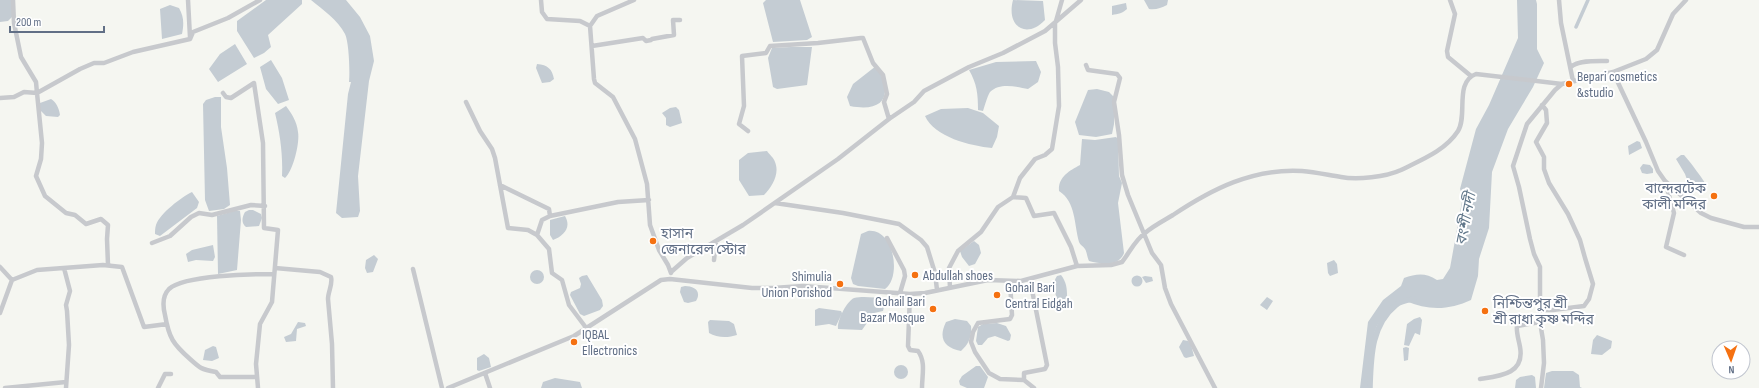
<svg xmlns="http://www.w3.org/2000/svg" width="1759" height="388" viewBox="0 0 1759 388" font-family="'Sofia Sans Condensed','Noto Sans Bengali',sans-serif">
<style>
.water{fill:#c4ccd3}
.lines{fill:none;stroke-linecap:round;stroke-linejoin:round}
.canal{stroke:#c4ccd3;stroke-width:3.5}
.river{stroke:#c4ccd3;stroke-width:5.5}
.minor{stroke:#c7c9cd;stroke-width:4.5}
.poi-dot{fill:#f57111;stroke:#fff;stroke-width:1.5}
.labels{text-anchor:middle;dominant-baseline:central;stroke-width:4;stroke-linejoin:round;paint-order:stroke}
.poi-label{font-size:14px;fill:#616f86;stroke:#fff;text-anchor:start}
.water-label{font-size:15px;font-style:italic;fill:#61778a;stroke:#fff}
</style>
<rect width="100%" height="100%" fill="#f5f6f1"/>
<path class="water" d="M0,0H12V17L8,21L0,22Z
M266,0H302V4L268,35L271,47L264,53L254,58L237,31V21Z
M311,0H346L360,17L370,36L374,61L369,81L358,176L360,211L358,217L342,218L336,213L348,94L351,82H349C350,72 349,42 345,34C338,20 323,10 311,0Z
M766,0H800L812,37L807,40L773,42L763,3Z
M1013,0L1043,1L1045,20C1026,40 1006,26 1013,0Z
M1144,0H1168L1167,5C1161,8 1156,10 1149,9Z
M1517,0H1536L1537,4V49L1544,63L1533,87L1508,129L1492,172L1489,228L1479,259L1478,276L1471,300C1450,310 1428,311 1406,301C1396,306 1384,313 1378,324C1370,338 1370,371 1369,388H1360L1368,322L1383,300L1401,286L1404,278C1416,274 1425,272 1437,280L1443,279L1450,268L1463,196L1460,189L1476,129L1489,105L1518,38Z
M1126,3L1127,9C1123,13 1118,14 1112,15V6Z
M170,5L179,8C184,17 184,24 182,34L162,39L160,9Z
M235,44L247,64L218,82L209,69L220,54Z
M791,47H812L807,85L777,89L773,87L768,58L772,48Z
M271,60L282,78L289,100L278,104L266,89L260,67Z
M1036,61L1041,72L1038,82L1028,89C1017,87 1000,82 990,92C987,97 985,105 983,111L978,110C978,94 977,84 969,70L996,62Z
M537,64C548,65 552,69 554,79L550,82L542,83L536,68Z
M876,66C894,94 885,113 850,106L847,97L853,84Z
M1097,89L1109,92L1114,97V124L1112,134L1096,137L1079,135L1075,122L1088,90Z
M215,97H221V127L227,168L230,205L224,209L209,211L205,200L203,104L206,100Z
M51,99C56,102 59,108 60,115L58,117L46,116L40,110V103Z
M286,106C292,114 297,122 298,132C300,143 293,171 285,178L282,176C283,154 280,134 275,113Z
M676,107L679,110L682,123L670,127L666,125V118L662,113L670,108Z
M968,108L983,113L999,126L997,137L992,148C971,146 934,137 925,116L941,109Z
M1116,137L1118,139L1119,176L1122,183L1118,203L1124,253C1119,267 1101,264 1089,261C1087,257 1087,252 1085,249C1083,246 1080,245 1079,242C1074,224 1076,202 1059,191C1058,177 1069,171 1080,165L1082,139L1095,140Z
M1637,141L1640,142L1642,148L1629,155L1628,146Z
M767,151C769,154 774,158 775,162C780,174 772,187 764,195L749,196L739,180V160L748,153Z
M1681,155H1684C1688,159 1707,184 1707,187L1704,191H1691L1685,174L1676,159Z
M1643,164L1650,165L1653,169V173L1647,174L1642,173L1640,168Z
M192,192L199,202L197,208L160,236L155,234C155,231 155,228 156,225C160,213 182,197 192,192Z
M249,210H253L261,214L262,218L259,226L246,227C241,223 242,217 245,212Z
M234,211H240L241,220L237,270L218,274L217,216Z
M565,216C572,228 563,236 553,240L550,235V220Z
M868,231C894,228 902,277 885,289L858,286L853,284L851,278L861,234Z
M974,241L979,245L981,253L975,264L969,266L962,257L960,251Z
M213,245L215,257L213,261L196,260L188,262L186,254L192,250Z
M374,255L378,259L373,272L367,273L365,268L366,260Z
M1334,260L1337,264L1338,273L1330,276L1328,273L1327,263Z
M530 277a7 7 0 1 1 14 0a7 7 0 1 1-14 0Z
M587,275L602,300L603,306L600,310L584,316L580,314L570,295L571,292L580,288L581,284L579,278L582,276Z
M1061,275C1068,284 1067,292 1067,303L1062,308C1057,299 1050,286 1057,276Z
M1131.5 281a5.5 5.5 0 1 1 11 0a5.5 5.5 0 1 1-11 0Z
M1145,276L1152,277L1153,281L1146,283L1142,277Z
M685,286C694,286 702,291 696,301L688,303L684,302L680,292L681,287Z
M864,297L885,298L886,299L883,311L874,313L862,330L838,329C837,321 846,302 854,298C857,297 861,297 864,297Z
M1267,297L1273,301L1267,310L1260,305Z
M819,308L841,311L842,313L836,326L829,324L815,326V310Z
M1420,317L1422,320L1420,335L1415,333L1409,346L1404,345L1407,324L1414,319Z
M955,319L967,321L971,326C972,336 969,344 961,351C944,348 938,338 946,322Z
M710,320L729,321L734,324L737,335C728,338 717,338 709,333L708,322Z
M298,322L305,323L306,326L297,329L296,341L286,342L284,337L291,334Z
M997,323L1006,326L1011,335L1010,340L1008,341L995,336L988,338L982,345H978L976,341L978,327L983,324Z
M1597,335L1612,341L1611,348L1602,355L1591,354L1593,340Z
M1183,340L1188,341L1191,345L1194,356L1186,358L1184,357L1179,347Z
M213,346L216,347L219,358L212,361L203,360L205,350Z
M1406,347L1409,348L1408,360L1404,361L1403,348Z
M484,354L489,358L491,367L479,371L477,370V358Z
M894 372a7 7 0 1 1 14 0a7 7 0 1 1-14 0Z
M976,366H980L988,377L984,388H967L960,385L959,381L962,376Z
M1552,371H1573L1579,375L1580,387L1582,388H1544L1546,373Z
M1532,375L1535,377L1536,388H1515L1516,380L1520,377Z
M555,378L580,382L582,388H541L543,382Z"/>
<g class="lines">
<path class="canal" d="M1576,27L1588,0"/>
<path class="river" d="M1370,388C1371,358 1371,325 1396,305C1401,301 1409,300 1414,299"/>
<path class="minor" d="M13,0L14,23L21,57L36,82L37,93L42,143L41,159L36,176L45,196L66,213L75,215L86,224L101,219L108,225L107,239L108,265
M188,0L190,37
M541,0L542,12L547,19L580,21L590,26L594,79L595,83L613,97L635,139L647,184L650,225L659,250L668,265L671,273
M1450,0L1455,14L1447,51L1448,57L1471,76
M1559,0L1561,23L1573,81
M1056,21L1062,0
M590,26L597,16L634,0
M190,39L193,32L228,18L260,0
M592,46L643,38L646,41L651,40L652,39L674,35L673,20H680
M1086,65L1088,70L1117,74L1120,78L1114,102L1119,135L1122,175L1128,195L1152,253L1161,265L1165,288L1171,304L1215,388
M1571,67C1578,60 1597,61 1607,61
M1613,72L1646,142L1658,171L1665,181L1701,213L1711,218L1744,227H1759
M223,93L226,97L231,98L254,83L263,143L264,228L278,230L272,302L260,324L256,364L258,388
M0,98L14,97L24,92L37,93L80,69L94,63H104L133,52L190,39
M466,102L480,131L492,149L495,158L508,228L528,230L537,235L549,249L552,273L562,280L569,305L587,329
M748,131L739,124L744,106L742,56L766,53L770,46L818,43L861,38H863L873,63L883,75L887,94L884,102L889,119
M1665,181L1674,213L1666,247L1684,255
M500,185L549,209L550,216
M1013,197L1026,198L1034,216L1054,213L1071,247L1077,266
M775,203L843,213L899,224L921,240L927,247L935,273L937,290
M537,235L542,220L550,216L618,202L649,200
M887,238L904,270L905,276L900,293
M152,243L170,236L191,217L199,213L212,215L251,205L265,206
M714,260L716,241
M0,267L12,280
M64,268L70,291L66,305L67,311L69,345L66,388
M275,268L320,272L331,277C333,284 328,292 328,299L332,344L333,388
M413,269L442,388
M671,272L687,258L743,225L838,159L889,119L914,102L924,91L969,67L1003,53L1045,31L1081,0
M1010,282L1012,315L1010,319L978,323L973,332L971,342L975,352L989,373L1000,379L1024,380L1034,388
M950,288L949,268L958,251L981,232L998,207L1013,197L1020,178L1035,159L1045,155L1052,149L1059,106L1058,67L1055,43V23
M910,294L908,346L910,350L918,351C926,362 922,375 922,388
M1541,310H1553L1584,306L1589,299L1593,284L1585,258L1580,240L1568,214L1549,183L1544,169V157L1536,142L1547,123L1546,110L1542,105
M0,313L12,280L37,270L103,265L122,267L144,327L167,324
M485,373L490,388
M256,377H220L216,372C201,369 201,369 190,359C173,344 169,338 165,315C163,307 162,296 169,289C184,275 253,274 274,274
M1480,379C1500,376 1525,374 1520,347C1519,341 1516,332 1517,326L1540,322
M1024,380V373L1045,369L1047,365L1030,280
M5,388L66,382
M158,388L165,374H171
M448,388L574,336L661,280L670,279L752,288H773L803,286L910,294L925,293L988,280L1021,281L1077,266L1111,265L1122,262C1130,252 1135,240 1145,233C1153,226 1163,221 1173,215C1212,189 1253,168 1302,171C1315,172 1328,175 1341,177C1357,180 1386,177 1401,170C1421,160 1445,151 1458,131C1468,115 1454,82 1476,74L1562,84L1613,72L1646,59L1657,50L1673,14L1686,0
M1541,388L1544,363L1543,340L1540,322V267L1534,254L1530,239L1519,187L1513,166L1527,124L1555,90L1562,84"/>
</g>
<g class="poi-dot">
<circle cx="1569" cy="84" r="4"/>
<circle cx="1714" cy="196" r="4"/>
<circle cx="653" cy="241" r="4"/>
<circle cx="915" cy="275" r="4"/>
<circle cx="840" cy="284" r="4"/>
<circle cx="997" cy="295" r="4"/>
<circle cx="933" cy="309" r="4"/>
<circle cx="1485" cy="311" r="4"/>
<circle cx="574" cy="342" r="4"/>
</g>
<g class="labels">
<g class="poi-label">
<text x="1577" y="76">Bepari cosmetics<tspan x="1577" dy="16">&amp;studio</tspan></text>
<text x="1706" y="188" text-anchor="end">বান্দেরটেক<tspan x="1706" dy="16">কালী মন্দির</tspan></text>
<text x="661" y="233">হাসান<tspan x="661" dy="16">জেনারেল স্টোর</tspan></text>
<text x="923" y="275">Abdullah shoes</text>
<text x="832" y="276" text-anchor="end">Shimulia<tspan x="832" dy="16">Union Porishod</tspan></text>
<text x="1005" y="287">Gohail Bari<tspan x="1005" dy="16">Central Eidgah</tspan></text>
<text x="925" y="301" text-anchor="end">Gohail Bari<tspan x="925" dy="16">Bazar Mosque</tspan></text>
<text x="1493" y="303">নিশ্চিন্তপুর শ্রী<tspan x="1493" dy="16">শ্রী রাধা কৃষ্ণ মন্দির</tspan></text>
<text x="582" y="334">IQBAL<tspan x="582" dy="16">Ellectronics</tspan></text>
</g>
<g class="water-label">
<text transform="translate(1466 219) rotate(-79)">বংশী নদী</text>
</g>
</g>
<g transform="translate(1731 360) rotate(178)"><circle r="19" fill="#ffffff" stroke="#c0c5cf"/>
<path d="M0-3L7 15L0 10L-7 15Z" fill="#f57111"/>
<text y="-6" font-size="11" font-weight="bold" text-anchor="middle" fill="#616f86">N</text>
</g>
<path d="M10 26v6h94v-6" fill="none" stroke="#616f86" stroke-width="2"/>
<text x="16" y="26" font-size="12" fill="#616f86" stroke="#ffffff" stroke-width="3" paint-order="stroke">200 m</text>
</svg>
